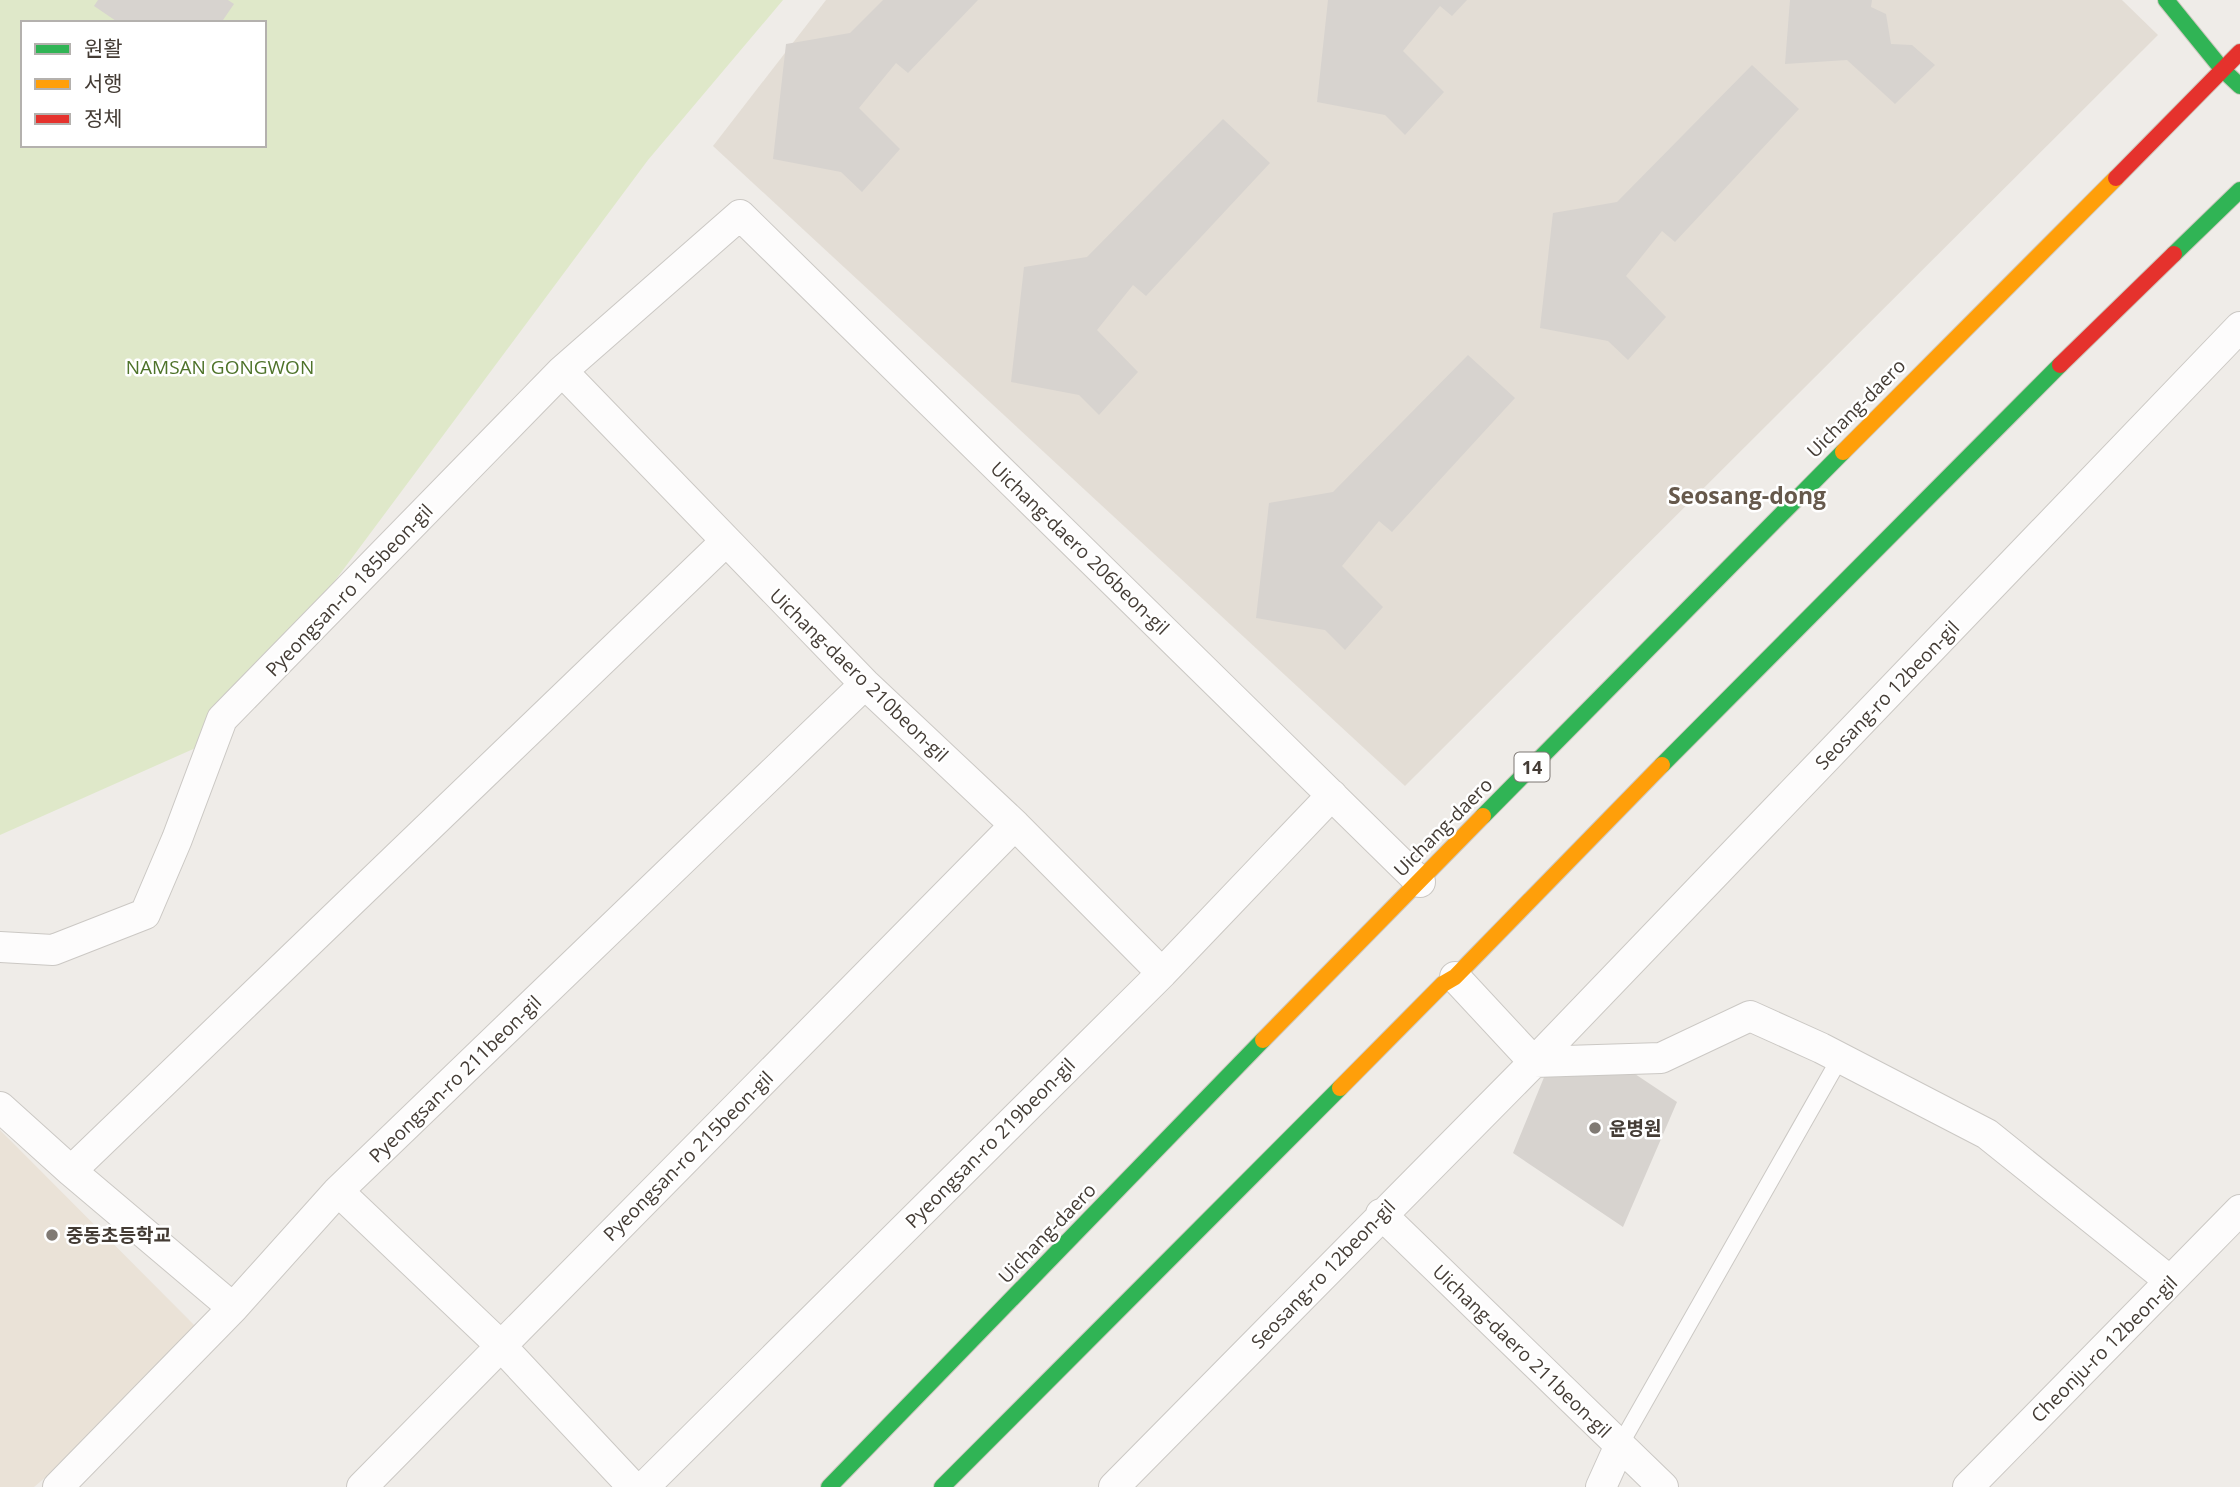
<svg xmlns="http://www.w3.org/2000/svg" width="2240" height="1487" viewBox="0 0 2240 1487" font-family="'Open Sans','Noto Sans KR',sans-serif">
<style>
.residential{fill:#e3ddd5}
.education{fill:#eae2d7}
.green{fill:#dfe8c9;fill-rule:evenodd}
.building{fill:#d7d3cf}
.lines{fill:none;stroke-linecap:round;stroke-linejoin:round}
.lane-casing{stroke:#cbc8c4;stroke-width:18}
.street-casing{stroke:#cbc8c4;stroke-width:32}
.fast-casing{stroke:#cec8bf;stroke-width:18}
.slow-casing{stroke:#cec8bf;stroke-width:18}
.jam-casing{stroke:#cec8bf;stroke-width:18}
.lane{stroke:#fdfcfc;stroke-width:16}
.street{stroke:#fdfcfc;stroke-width:30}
.fast{stroke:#30b455;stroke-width:16}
.slow{stroke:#ff9f0a;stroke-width:16}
.jam{stroke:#e5322d;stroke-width:16}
.poi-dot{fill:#807a74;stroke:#fff;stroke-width:2.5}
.labels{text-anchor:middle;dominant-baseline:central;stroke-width:5;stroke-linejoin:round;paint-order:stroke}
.shield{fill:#fff;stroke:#7c7672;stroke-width:2}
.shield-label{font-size:18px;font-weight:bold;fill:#443c35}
.park-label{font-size:19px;fill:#4e732a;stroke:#fff}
.street-label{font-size:19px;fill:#443c35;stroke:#fff}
.poi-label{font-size:19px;font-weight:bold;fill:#443c35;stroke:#fff;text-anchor:start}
.quarter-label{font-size:23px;font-weight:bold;fill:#66594c;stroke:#fff}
</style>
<rect width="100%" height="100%" fill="#efece8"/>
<path class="residential" d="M826,0H2122L2158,35L1405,786L713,146Z"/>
<path class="education" d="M0,1130L208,1339L34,1487H0Z"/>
<path class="green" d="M0,0H783L648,160L218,738L0,835ZM23,23H264V145H23Z"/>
<path class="building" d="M98,0H228L234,4L221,23H119L94,6Z
M883,0H978L908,73L896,63L859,108L900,149L862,192L841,172L773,159L786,44L850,33Z
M1328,0H1467L1452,16L1440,6L1403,51L1444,92L1405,135L1385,115L1317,102Z
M1790,0H1872L1871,7L1886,14L1891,44L1912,45L1935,65L1895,104L1847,60L1785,64Z
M1752,65L1799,109L1675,242L1662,231L1626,276L1666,317L1628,360L1608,341L1540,328L1553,213L1617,202Z
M1223,119L1270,163L1146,296L1133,285L1097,330L1138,372L1099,415L1079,395L1011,382L1024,267L1087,257Z
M1468,355L1515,398L1392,532L1379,521L1342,566L1383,607L1345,650L1325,630L1256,618L1269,503L1333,492Z
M1626,1068L1677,1102L1623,1227L1513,1153L1547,1070Z"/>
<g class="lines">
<g class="lane-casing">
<path id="lane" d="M1620,1445L1840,1058"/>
</g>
<g class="street-casing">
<path id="street" d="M562,371L865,684L1015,825L1162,973
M0,947L53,950L145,914L177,839L222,719L562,371L740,215L1420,882
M1455,977L1534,1062L1661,1058L1750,1016L1821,1048L1987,1134L2170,1281
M0,1107L71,1171L233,1308
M71,1171L725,542
M338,1191L501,1346L633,1487
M1381,1214L1663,1487
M58,1487L233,1308L338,1191L865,684
M362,1487L1015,825
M644,1487L1162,973L1332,795
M1114,1487L1534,1062L2240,327
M1601,1487L1620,1445
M1968,1487L2240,1210"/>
</g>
<g class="fast-casing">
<path id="fast" d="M2166,0L2222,69L2240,86
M2174,254L2240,190
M1662,765L2060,365
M1483,816L1843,452
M829,1487L1263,1040
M942,1487L1340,1088"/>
</g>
<g class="slow-casing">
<path id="slow" d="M1843,452L2116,178
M1263,1040L1483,816
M1340,1088L1443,984L1455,977L1662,765"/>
</g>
<g class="jam-casing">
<path id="jam" d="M2116,178L2240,52
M2060,365L2174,254"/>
</g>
<use href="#lane" class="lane"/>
<use href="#street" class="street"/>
<use href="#fast" class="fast"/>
<use href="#slow" class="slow"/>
<use href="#jam" class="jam"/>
</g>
<g class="poi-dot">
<circle cx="1595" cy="1128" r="7"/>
<circle cx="52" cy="1235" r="7"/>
</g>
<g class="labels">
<rect class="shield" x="1514.5" y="752.5" width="35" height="29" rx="5"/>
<g class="shield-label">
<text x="1532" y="767">14</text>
</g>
<g class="park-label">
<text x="220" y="367">NAMSAN GONGWON</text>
</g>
<g class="street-label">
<text transform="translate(1856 408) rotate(-45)">Uichang-daero</text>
<text transform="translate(1080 548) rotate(44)">Uichang-daero 206beon-gil</text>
<text transform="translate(349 590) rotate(-46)">Pyeongsan-ro 185beon-gil</text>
<text transform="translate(859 675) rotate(44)">Uichang-daero 210beon-gil</text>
<text transform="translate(1887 695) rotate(-46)">Seosang-ro 12beon-gil</text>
<text transform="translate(1443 827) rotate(-45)">Uichang-daero</text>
<text transform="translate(455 1079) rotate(-44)">Pyeongsan-ro 211beon-gil</text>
<text transform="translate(990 1143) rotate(-45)">Pyeongsan-ro 219beon-gil</text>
<text transform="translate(688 1156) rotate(-45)">Pyeongsan-ro 215beon-gil</text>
<text transform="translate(1047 1233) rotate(-46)">Uichang-daero</text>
<text transform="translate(1323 1274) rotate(-46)">Seosang-ro 12beon-gil</text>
<text transform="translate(2104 1349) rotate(-45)">Cheonju-ro 12beon-gil</text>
<text transform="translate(1522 1351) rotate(44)">Uichang-daero 211beon-gil</text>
</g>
<g class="poi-label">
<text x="1609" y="1128">윤병원</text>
<text x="66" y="1235">중동초등학교</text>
</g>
<g class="quarter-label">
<text x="1747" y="495">Seosang-dong</text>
</g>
</g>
<rect x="21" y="21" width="245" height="126" fill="#ffffff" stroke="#b4b1ae" stroke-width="2"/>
<rect x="35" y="44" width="35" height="10" fill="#30b455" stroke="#b4b1ae" stroke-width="2"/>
<text x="84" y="56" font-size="21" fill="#443c35">원활</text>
<rect x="35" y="79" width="35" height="10" fill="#ff9f0a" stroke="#b4b1ae" stroke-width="2"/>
<text x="84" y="91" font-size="21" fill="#443c35">서행</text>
<rect x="35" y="114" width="35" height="10" fill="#e5322d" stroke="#b4b1ae" stroke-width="2"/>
<text x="84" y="126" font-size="21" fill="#443c35">정체</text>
</svg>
